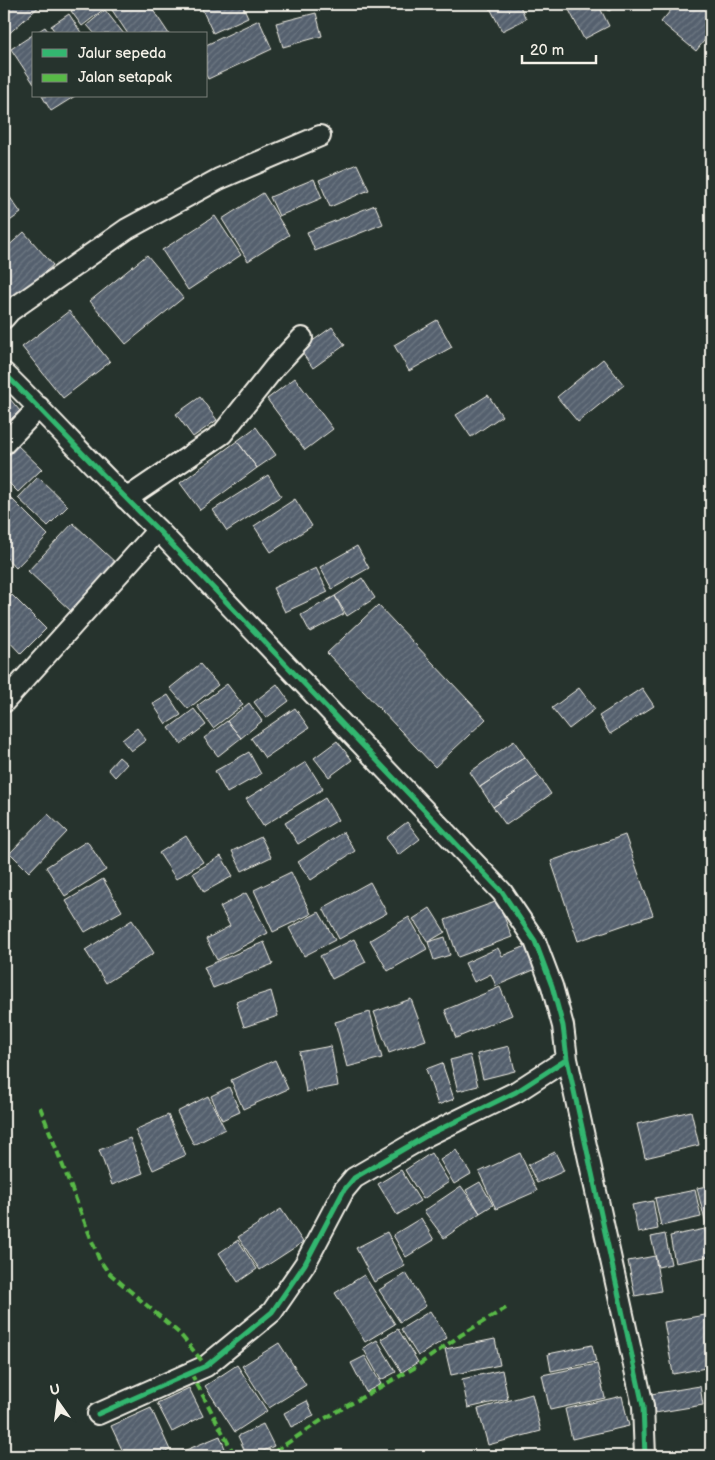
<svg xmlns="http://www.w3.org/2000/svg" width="715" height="1460" viewBox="0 0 715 1460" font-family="'Balsamiq Sans',sans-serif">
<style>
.building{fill:url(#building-hatch);stroke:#f4f1e8}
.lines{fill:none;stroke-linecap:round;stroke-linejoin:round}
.minor-casing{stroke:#f4f1e8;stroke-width:24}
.minor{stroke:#26332d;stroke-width:20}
.quiet{stroke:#58b947;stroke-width:4;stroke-dasharray:8 4;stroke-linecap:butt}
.cycleway-casing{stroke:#26332d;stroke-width:8}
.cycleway{stroke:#33b770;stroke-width:5}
</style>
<defs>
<pattern id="building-hatch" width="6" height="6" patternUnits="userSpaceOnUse" patternTransform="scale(1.25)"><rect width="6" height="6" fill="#55616e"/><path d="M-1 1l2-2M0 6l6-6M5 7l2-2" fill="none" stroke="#6e7883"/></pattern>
</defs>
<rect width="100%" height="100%" fill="#26332d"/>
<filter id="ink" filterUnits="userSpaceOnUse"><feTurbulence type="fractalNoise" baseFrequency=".02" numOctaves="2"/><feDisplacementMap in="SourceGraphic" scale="10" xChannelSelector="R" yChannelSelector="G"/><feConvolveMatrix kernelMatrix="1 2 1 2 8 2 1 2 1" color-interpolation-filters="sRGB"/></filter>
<g filter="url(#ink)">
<path class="building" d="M4,4H42L4,38Z
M81,4H106L108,6L82,26L71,11Z
M108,4H149L169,34H128Z
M215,4H242L248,17L213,33L202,9Z
M488,4H519L526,19L502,31Z
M566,4H598L609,26L584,39Z
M604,4H619L609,11Z
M676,4H711V32L696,51L661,22Z
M105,10L124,34H95L87,25Z
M316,13L322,36L283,47L276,23Z
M69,14L82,34H56L51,26Z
M259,20L272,49L208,79L206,75V45Z
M45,27L50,34H34Z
M34,34V84L11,49Z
M42,96H75L51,111Z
M357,164L369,190L330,207L319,180Z
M314,179L322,198L279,216L270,197Z
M4,189L21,213L4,225Z
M263,193L289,235L248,261L222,219Z
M375,205L383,224L315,251L307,232Z
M215,216L241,255L188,290L162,250Z
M24,232L53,265L4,308V250Z
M147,255L183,298L126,344L90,301Z
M69,311L110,362L63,398L22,347Z
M437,320L452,347L409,371L394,345Z
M332,327L345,345L313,368L300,350Z
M603,359L624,385L578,422L557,397Z
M295,378L333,429L305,450L267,399Z
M5,393L20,411L4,425V394Z
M488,395L502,416L471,437L456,415Z
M200,397L217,420L193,437L176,414Z
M256,427L276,455L257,468L237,441Z
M237,441L257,468L200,510L180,483Z
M15,443L42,469L18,492L4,478V454Z
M268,475L281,496L227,531L213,510Z
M38,477L68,506L48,526L18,498Z
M4,491L48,535L16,568L4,555Z
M295,499L312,526L271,552L254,526Z
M73,523L117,564L72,612L28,571Z
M357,546L369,568L332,589L320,567Z
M316,568L328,592L285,612L273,588Z
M362,578L375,598L347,616L335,596Z
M12,595L46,629L21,654L4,636V603Z
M335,596L344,614L310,632L301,615Z
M378,605L486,719L435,767L327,653Z
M200,664L218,685L188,709L170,688Z
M227,684L243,705L213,728L197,706Z
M277,684L289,701L266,718L254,702Z
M579,688L595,709L569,729L552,708Z
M642,688L654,706L610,734L599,716Z
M168,695L181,715L166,724L153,704Z
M249,703L262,721L241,738L227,721Z
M295,708L309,728L265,758L251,738Z
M194,709L206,725L181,744L169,728Z
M227,721L241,738L218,756L204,738Z
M137,728L146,740L131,751L122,740Z
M337,741L352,760L329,777L314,758Z
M514,741L525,757L480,787L470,772Z
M249,752L261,774L227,793L215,771Z
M119,757L127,764L115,777L108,769Z
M525,757L539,776L493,807L480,787Z
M306,762L323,789L263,826L246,799Z
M539,776L551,794L506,825L493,807Z
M325,798L338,820L298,844L285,823Z
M48,814L67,832L29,872L10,853Z
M407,822L420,839L399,855L386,838Z
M343,832L355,851L311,880L298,862Z
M625,835L653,915L578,941L551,861Z
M186,836L203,862L176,879L159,853Z
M261,837L271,857L242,871L232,851Z
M87,841L106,870L65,896L46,867Z
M221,856L233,876L204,892L193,873Z
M291,872L311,914L273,932L254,890Z
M103,879L122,911L85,932L66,901Z
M370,882L387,913L339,939L323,908Z
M246,893L268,933L217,960L206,939L230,926L220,907Z
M498,901L512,937L458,957L445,920Z
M430,908L445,932L428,942L413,919Z
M319,912L335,940L304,956L289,928Z
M409,917L427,949L388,971L370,940Z
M132,920L154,953L106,983L85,950Z
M445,937L450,955L434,960L428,942Z
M354,939L366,962L332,979L320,956Z
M264,942L273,964L213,988L204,967Z
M4,945L11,952L4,960Z
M526,946L536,969L496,986L491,974L474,982L465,963L498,948L502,956Z
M500,987L512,1015L456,1038L445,1010Z
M271,991L278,1016L244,1027L236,1002Z
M411,999L426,1040L389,1053L374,1012Z
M370,1012L382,1058L347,1067L335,1022Z
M331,1046L338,1086L306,1092L299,1052Z
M509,1046L515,1071L483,1079L477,1054Z
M470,1055L478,1086L458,1091L450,1060Z
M275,1060L288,1089L243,1109L231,1080Z
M442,1063L454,1099L438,1105L426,1069Z
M229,1087L240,1112L222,1120L211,1096Z
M208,1096L225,1129L194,1145L177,1112Z
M691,1111L699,1145L645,1158L637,1124Z
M168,1115L186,1155L153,1170L135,1130Z
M130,1138L143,1173L112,1185L99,1150Z
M456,1150L471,1174L454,1184L440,1160Z
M555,1152L564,1171L537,1183L528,1165Z
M431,1153L449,1182L423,1199L405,1170Z
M520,1153L537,1191L496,1209L479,1172Z
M401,1170L420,1201L397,1215L378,1184Z
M480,1182L493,1205L480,1213L466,1190Z
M711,1185V1224L706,1225L697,1188Z
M461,1186L480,1213L444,1238L424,1211Z
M695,1190L701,1217L661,1226L655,1198Z
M653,1201L658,1229L638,1233L632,1205Z
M281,1209L303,1242L260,1270L238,1237Z
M421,1218L434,1240L406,1257L393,1235Z
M705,1229L710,1256L675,1263L670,1236Z
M711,1229V1250L707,1230Z
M387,1232L405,1266L374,1282L356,1248Z
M665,1234L671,1264L658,1267L651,1237Z
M238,1240L257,1269L238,1282L219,1253Z
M655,1256L661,1291L635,1296L628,1261Z
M406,1273L426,1306L400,1322L379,1290Z
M364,1275L395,1324L365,1342L335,1293Z
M430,1311L447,1338L418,1356L401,1329Z
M711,1314V1367L673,1374L664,1322Z
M398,1329L418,1362L402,1372L381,1339Z
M495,1339L500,1365L451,1375L445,1349Z
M377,1340L396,1372L381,1380L363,1348Z
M279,1343L306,1385L269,1408L242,1366Z
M592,1345L596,1362L551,1371L548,1354Z
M365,1356L381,1384L366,1392L351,1363Z
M597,1364L605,1398L550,1410L542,1375Z
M237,1365L267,1411L235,1432L205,1386Z
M502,1370L508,1399L468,1408L462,1379Z
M700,1386L703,1405L655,1413L651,1394Z
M189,1388L203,1416L172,1432L157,1403Z
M532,1394L541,1431L488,1445L478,1409Z
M622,1396L629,1426L572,1439L565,1409Z
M307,1401L314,1416L291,1427L284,1413Z
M151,1408L170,1450L156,1456H125L111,1426Z
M263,1424L274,1446L253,1456H247L238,1436Z
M220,1436L228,1456H183L181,1452Z"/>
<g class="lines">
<g class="minor-casing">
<path id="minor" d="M4,318L10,311L127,229L219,179L320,136
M4,373C56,424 105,479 158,530L502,892L535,941L552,986L563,1026L567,1059L643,1406L645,1456
M4,444L39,407
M126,499L222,434L275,367L302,338
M4,702L158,530
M98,1414L206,1366L272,1312L305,1264L344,1190L354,1178L426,1136L516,1092L567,1059"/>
</g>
<use href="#minor" class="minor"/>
<path class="quiet" d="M40,1107L99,1259L108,1272L180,1334L206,1366
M191,1373L235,1456
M264,1456L277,1450L322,1420L414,1368L461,1335L506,1308"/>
<g class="cycleway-casing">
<path id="cycleway" d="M4,373C56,424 105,479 158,530L502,892L535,941L552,986L563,1026L567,1059L643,1406L645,1456
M98,1414L206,1366L272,1312L305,1264L344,1190L354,1178L426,1136L516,1092L567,1059"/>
</g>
<use href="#cycleway" class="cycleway"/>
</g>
</g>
<rect width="715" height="1460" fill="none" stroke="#26332d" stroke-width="20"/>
<rect x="10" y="10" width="695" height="1440" fill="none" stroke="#f4f1e8" stroke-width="2" filter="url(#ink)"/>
<rect x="32" y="32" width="175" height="65" fill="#26332d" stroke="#787f78"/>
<rect x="42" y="49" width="25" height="8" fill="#33b770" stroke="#787f78"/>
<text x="78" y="58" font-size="15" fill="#f4f1e8">Jalur sepeda</text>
<rect x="42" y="74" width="25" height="8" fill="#58b947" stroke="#787f78"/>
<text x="78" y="82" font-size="15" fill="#f4f1e8">Jalan setapak</text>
<g transform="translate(58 1402) rotate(346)" stroke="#26332d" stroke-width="4" paint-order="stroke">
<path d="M0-4L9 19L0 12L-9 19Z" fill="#f4f1e8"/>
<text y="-8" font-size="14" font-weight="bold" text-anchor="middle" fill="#f4f1e8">U</text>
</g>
<path d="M522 55v8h74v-8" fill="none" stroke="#f4f1e8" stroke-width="2.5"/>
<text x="530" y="55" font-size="15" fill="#f4f1e8" stroke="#26332d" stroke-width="4" paint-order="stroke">20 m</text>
</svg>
